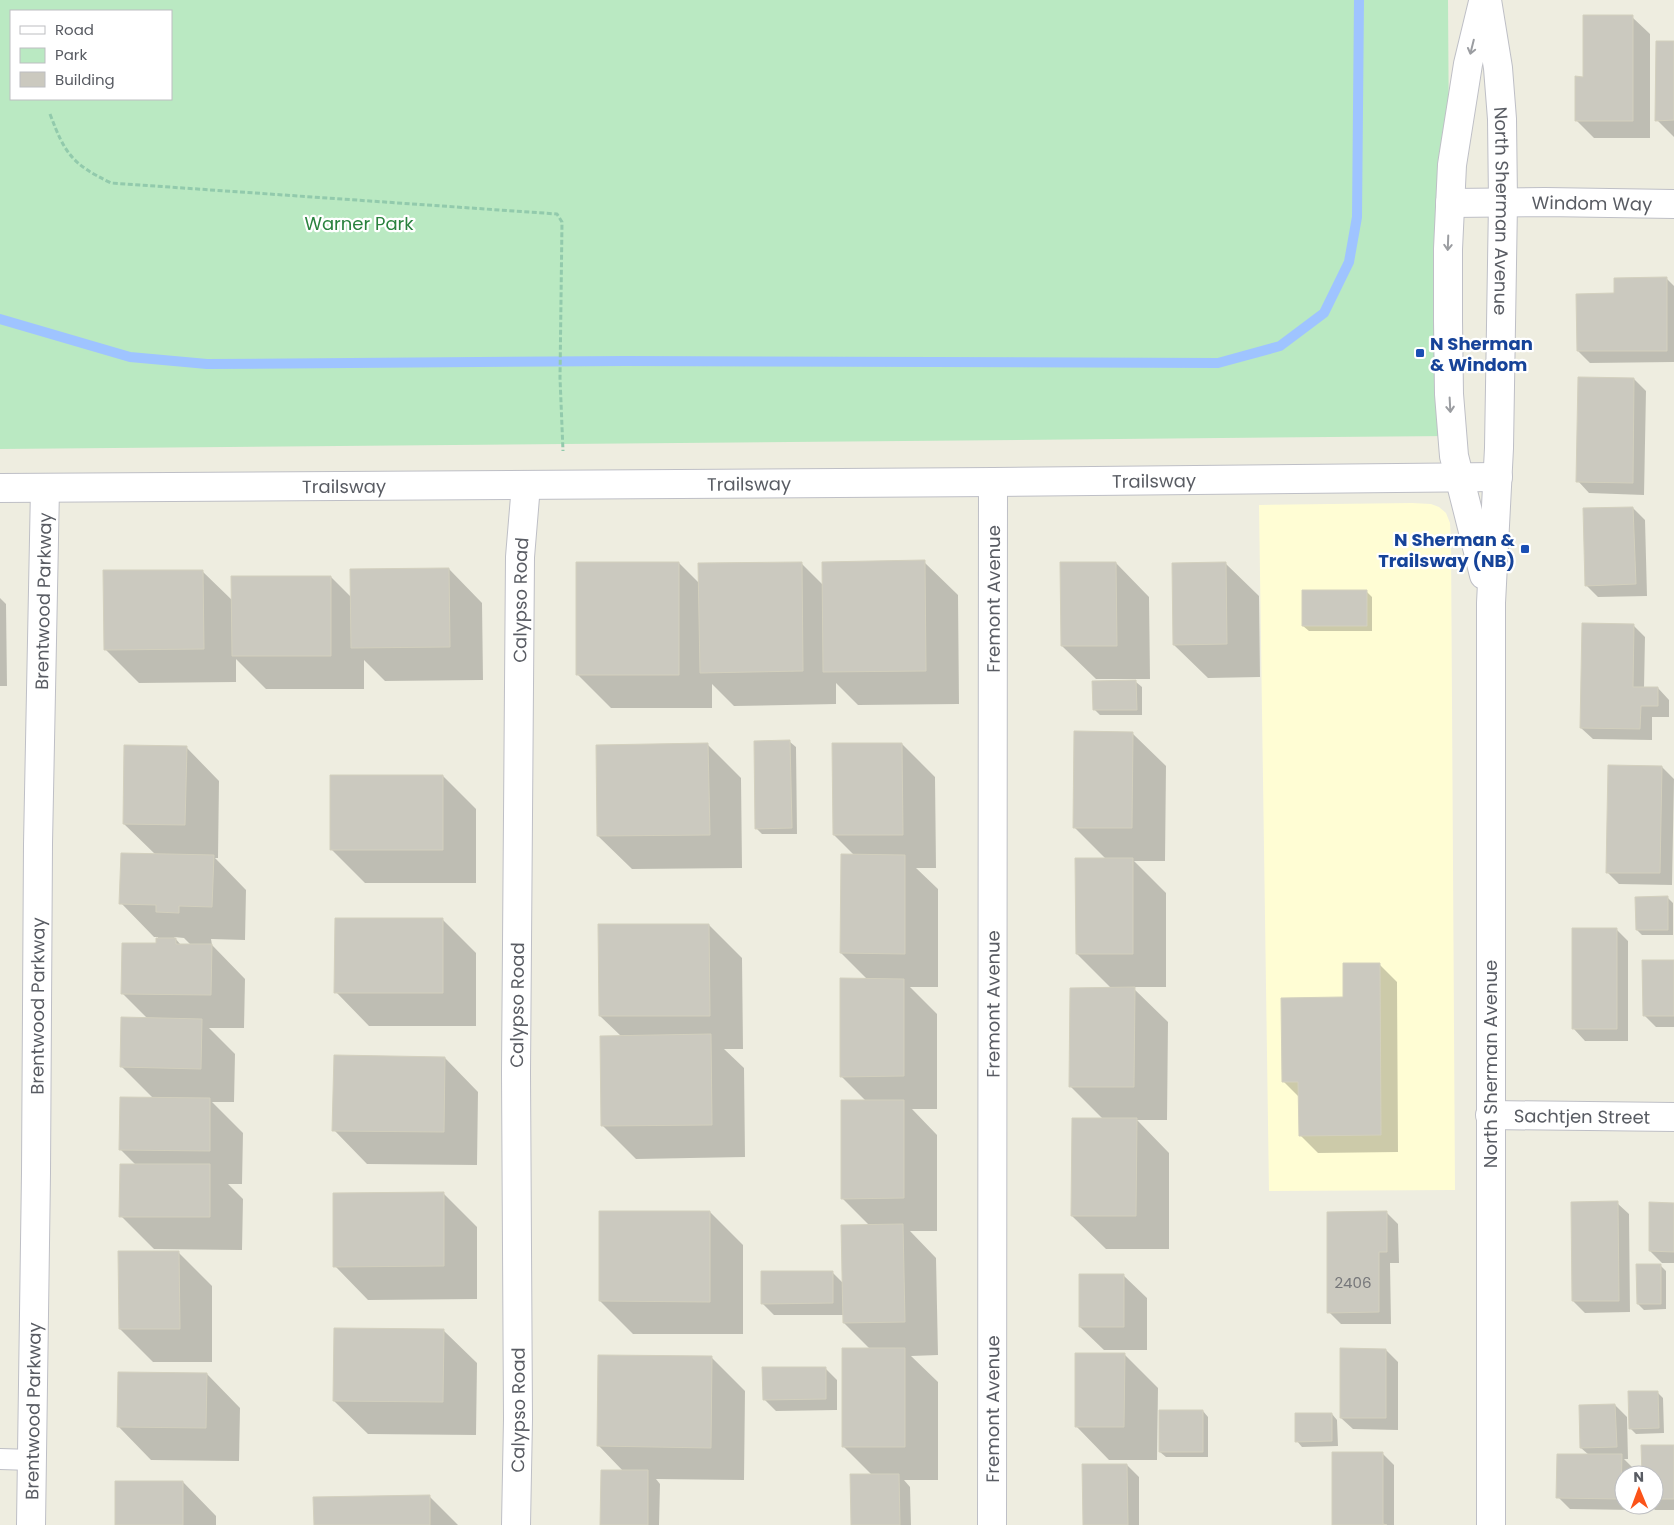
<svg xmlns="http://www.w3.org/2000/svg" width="1674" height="1525" viewBox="0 0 1674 1525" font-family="Poppins,sans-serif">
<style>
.commercial{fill:#fffdd4}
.green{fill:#bae9c2;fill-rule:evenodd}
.shadow{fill:#0003;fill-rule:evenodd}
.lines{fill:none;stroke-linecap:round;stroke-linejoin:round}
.stream{stroke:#9fc4ff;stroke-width:10}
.building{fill:#cbc9bf;stroke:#d3d0be}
.service-casing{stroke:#bebfc6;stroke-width:22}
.minor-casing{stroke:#bebfc6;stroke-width:30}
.tertiary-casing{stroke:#bebfc6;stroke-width:30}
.path{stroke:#92caac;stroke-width:3;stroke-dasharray:5 2.5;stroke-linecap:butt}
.service{stroke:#fff;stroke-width:20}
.minor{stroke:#fff;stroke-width:28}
.tertiary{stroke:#fff;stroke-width:28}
.oneway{stroke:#9b9da1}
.transit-dot{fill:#1a4fb4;stroke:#fff;stroke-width:2}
.labels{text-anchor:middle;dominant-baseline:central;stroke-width:4.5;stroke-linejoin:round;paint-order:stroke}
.number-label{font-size:15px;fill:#76777a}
.street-label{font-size:18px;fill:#595c63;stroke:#fff}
.park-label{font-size:18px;fill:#2a823e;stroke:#fff}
.transit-label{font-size:18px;font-weight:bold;fill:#164399;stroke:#fff;text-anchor:start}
</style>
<rect width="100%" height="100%" fill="#eeede0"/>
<path class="commercial" d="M1412,503L1431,504L1439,507L1446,513L1450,523L1451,540L1455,1190L1269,1191L1259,505Z"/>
<path class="green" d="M0,0H1448L1451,436L0,449ZM11,11H171V99H11Z"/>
<path class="shadow" d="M1632,17L1650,34V138H1594L1576,120L1584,78Z
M1674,42V137L1657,120Z
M1666,278L1674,286V362L1590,363L1578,351L1616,295Z
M1634,379L1646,391L1644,495L1589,493L1578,481Z
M1633,508L1645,520L1647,596L1598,597L1586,585Z
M924,562L958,595L959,704L858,705L836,683V704L734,706L712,684V708H611L577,674L679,563L700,584L802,564L824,586Z
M1116,563L1149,597L1150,679H1096L1062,646Z
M1225,563L1259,596L1260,677L1208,678L1174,645Z
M449,569L482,603L483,680L385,681L364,660V689H266L236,659V682L139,683L105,649L202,571L233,601L331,577L352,598Z
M1366,591L1372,597V631H1309L1303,626Z
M0,598L6,604L7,686H0Z
M1633,625L1645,637L1644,688H1658L1669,700V717H1652V740L1593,739L1581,728Z
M1136,682L1142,687V715H1100L1094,709Z
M1132,733L1166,766L1165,861H1134L1166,893V987H1132L1168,1022L1167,1120H1137L1169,1153V1249H1106L1072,1216L1103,1119L1071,1087L1112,989L1077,954L1106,859L1074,827Z
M790,742L796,747L797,834H762L757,829Z
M902,744L935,777L936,868H916L938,889V987H910L937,1014V1109H912L937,1135V1231H910L936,1258L938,1355L911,1356L938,1382V1480H904L910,1487L911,1525H852L872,1475L843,1446L870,1349L844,1323V1315H774L762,1303L832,1272L843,1283L869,1225L842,1198L866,1101L841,1076L868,980L841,953L855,856L834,835Z
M708,745L741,778L742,868L632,869L598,836Z
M186,747L219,781L218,858H215L246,890L245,940L211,939L212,945L245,979L244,1028H209L235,1054L234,1102H212L243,1133L242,1184H228L243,1199L242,1250L154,1249L121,1216L136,1165L121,1150L154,1099L122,1067L148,1019L122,993L157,944L158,937H154L121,903L156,855L124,824ZM174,937L184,938L191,945H181Z
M1662,767L1674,779L1672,885L1619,884L1607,872Z
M443,776L476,809V883H365L332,850Z
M1667,897L1673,903V935H1642L1637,930Z
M442,919L476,953V1026H369L336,992Z
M709,925L742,958L743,1049H724L744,1068L745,1157L636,1159L603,1126L621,1036L600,1016Z
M1616,929L1628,941V1041H1585L1574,1029Z
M1674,961V1027H1656L1644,1015Z
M1379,964L1397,982L1398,1152L1318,1153L1300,1135V1098L1283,1081L1344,999Z
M445,1058L478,1092L477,1165L367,1164L334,1130Z
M444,1194L477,1227V1299L368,1300L335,1266Z
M1617,1203L1629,1214L1630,1312L1585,1313L1573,1301Z
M1674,1204V1263H1662L1650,1251Z
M710,1212L743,1245V1334H633L600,1301Z
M1387,1213L1398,1224L1399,1263H1390L1391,1324H1341L1329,1312Z
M179,1253L212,1286V1362H153L120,1329Z
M1660,1265L1666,1271V1309L1644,1310L1638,1304Z
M1123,1275L1147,1298V1350H1104L1080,1327Z
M443,1330L477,1363L476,1435L368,1434L334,1401Z
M1386,1350L1398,1362V1430L1353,1429L1341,1418Z
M1124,1354L1158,1388L1157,1460H1109L1076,1426Z
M711,1357L745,1391L744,1480L656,1479L660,1484L659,1525H602L624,1472L599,1446Z
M825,1368L837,1380V1410L776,1411L764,1399Z
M207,1374L240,1408L239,1461L151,1460L118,1426Z
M1657,1392L1663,1398L1664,1433L1636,1434L1630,1428Z
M1615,1405L1627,1417L1628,1459H1624L1633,1468V1475H1624V1505H1633V1510L1570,1509L1558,1497L1589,1455L1581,1448Z
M1203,1411L1208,1417V1457H1166L1160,1452Z
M1332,1414L1337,1420L1338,1446L1302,1447L1297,1441Z
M1674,1446V1510H1655L1650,1505H1654V1475H1643Z
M1382,1453L1394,1465V1525H1334Z
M1127,1465L1139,1477V1525H1085Z
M183,1482L216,1516V1525H116Z
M430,1497L458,1525H315Z"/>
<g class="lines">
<path class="stream" d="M0,319L130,357L207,364L625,361L1218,363L1280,346L1324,313L1349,262L1357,217L1359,0"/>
</g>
<path class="building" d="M1583,15H1633V121H1575V76L1583,77Z
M1656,41H1674V120L1655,121Z
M1667,277V351H1577L1576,294L1614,293V278Z
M1578,377L1634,378L1633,483L1576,482Z
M1633,507L1636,584L1585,586L1583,508Z
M925,560L926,671L823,672L822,562Z
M576,562H679V675H576Z
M802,562L803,671L700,673L698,563Z
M1060,562H1116L1117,646H1061Z
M1226,562L1227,644L1173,645L1172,563Z
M449,568L450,647L351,648L350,569Z
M103,570H203L204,649L104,650Z
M231,576H331V656H232Z
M1302,590H1367V626H1302Z
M1582,623L1634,624L1633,687H1658V706H1641L1640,729L1580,728Z
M1136,680L1137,710H1093L1092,681Z
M1074,731L1133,732L1132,828H1073Z
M790,740L792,828L755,829L754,741Z
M708,743L710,835L597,836L596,745Z
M832,743H902L903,835H833Z
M124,745L187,746L185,825L123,824Z
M1608,765L1662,766L1660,873H1606Z
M330,775H443V850H330Z
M121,853L214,855L212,907L179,906V913L156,912V905L119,904Z
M841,854L905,855V954L840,953Z
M1075,858H1133V954H1076Z
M1668,896V930H1636L1635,897Z
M335,918H443V993H334Z
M598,924H709L710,1016H599Z
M1572,928H1617V1029H1572Z
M156,938H176V944H212L211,995L121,994L122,943H156Z
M1642,960H1674V1016H1643Z
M1343,963H1380L1381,1135L1299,1136L1298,1082H1282L1281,998L1343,997Z
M840,978L904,979V1076L840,1077Z
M1135,987L1134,1087H1069L1070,988Z
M121,1017L202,1019L201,1069L120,1067Z
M711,1034L712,1125L601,1126L600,1036Z
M334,1055L445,1057L444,1132L332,1131Z
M120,1097L210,1098V1151L119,1150Z
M841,1100H904V1198L841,1199Z
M1072,1118H1137L1136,1216H1071Z
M120,1164H210V1217H119Z
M444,1192V1266L333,1267V1193Z
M1618,1201L1619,1301H1572L1571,1202Z
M1649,1202L1674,1203V1252L1649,1251Z
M599,1211H710V1302L599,1301Z
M1387,1211V1252H1379V1312L1327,1313V1212Z
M903,1224L905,1322L843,1323L841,1225Z
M118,1251H179L180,1329H119Z
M1636,1264H1661V1304H1637Z
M761,1271H833V1303L761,1304Z
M1079,1274H1124V1327H1079Z
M334,1328L444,1329L443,1402L333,1401Z
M842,1348H905V1447H842Z
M1340,1348L1386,1349V1418H1340Z
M1075,1353H1125L1124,1427H1075Z
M598,1355L712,1356L711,1448L597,1446Z
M762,1367H826V1399L763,1400Z
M118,1372L207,1373L206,1428L117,1427Z
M1628,1391H1658L1659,1428L1629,1429Z
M1615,1404L1617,1447L1580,1448L1579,1405Z
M1159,1410H1203V1452H1159Z
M1295,1413H1332V1441L1295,1442Z
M1641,1445H1674V1499H1654V1475H1642Z
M1332,1452H1383V1524L1387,1525H1332Z
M1557,1454H1622L1621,1499L1556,1498Z
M1082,1464H1127L1128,1525H1083Z
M601,1470H648V1525H600Z
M850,1474H899L900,1525H851Z
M115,1481H183V1525H115Z
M430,1495V1525H314L313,1497Z"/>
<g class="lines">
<g class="service-casing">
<path id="service" d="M0,1459L32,1460"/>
</g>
<g class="minor-casing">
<g id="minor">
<path id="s1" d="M1450,203L1545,202L1674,204"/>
<path id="s2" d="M0,488L993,482L1498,477"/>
<path id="s3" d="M1490,1115L1674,1117"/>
<path id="s4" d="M31,1525L36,1173L38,844L45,488"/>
<path id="s5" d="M516,1525L518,1419L516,1073L520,557L526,485"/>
<path id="s6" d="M992,1525L993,482"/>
</g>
</g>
<g class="tertiary-casing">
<g id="tertiary">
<path id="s7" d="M1487,0L1498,68L1502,119L1503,202L1499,448L1491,603V1525"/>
<path d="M1483,2L1468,64L1452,165L1448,249V321L1449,394L1454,456L1484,575"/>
</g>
</g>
<path class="path" d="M50,114C65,154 72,164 111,183L557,214L562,222L560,378L563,451"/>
<use href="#service" class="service"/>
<use href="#minor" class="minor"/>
<use href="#tertiary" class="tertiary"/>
</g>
<defs><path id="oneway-shaft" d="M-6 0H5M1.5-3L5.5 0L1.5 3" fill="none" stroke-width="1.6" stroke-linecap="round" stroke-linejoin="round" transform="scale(1.25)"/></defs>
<g class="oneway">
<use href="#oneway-shaft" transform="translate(1472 47) rotate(104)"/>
<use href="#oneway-shaft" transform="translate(1448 243) rotate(92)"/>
<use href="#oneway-shaft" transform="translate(1450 405) rotate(87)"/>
</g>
<g class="transit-dot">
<rect x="1415" y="348" width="10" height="10" rx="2.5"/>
<rect x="1520" y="544" width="10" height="10" rx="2.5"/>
</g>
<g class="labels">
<g class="number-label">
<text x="1353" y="1282">2406</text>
</g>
<g class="street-label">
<text stroke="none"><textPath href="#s1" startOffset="142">Windom Way</textPath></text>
<text stroke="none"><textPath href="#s7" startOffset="212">North Sherman Avenue</textPath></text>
<text stroke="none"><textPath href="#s2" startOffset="1154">Trailsway</textPath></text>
<text stroke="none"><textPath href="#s2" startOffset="749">Trailsway</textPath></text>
<text stroke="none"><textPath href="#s2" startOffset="344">Trailsway</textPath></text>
<text stroke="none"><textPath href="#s6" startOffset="926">Fremont Avenue</textPath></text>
<text stroke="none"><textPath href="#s5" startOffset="925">Calypso Road</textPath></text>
<text stroke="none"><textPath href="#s4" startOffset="924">Brentwood Parkway</textPath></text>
<text stroke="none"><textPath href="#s6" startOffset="521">Fremont Avenue</textPath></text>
<text stroke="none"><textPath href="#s5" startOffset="520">Calypso Road</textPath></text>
<text stroke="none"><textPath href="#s4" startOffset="519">Brentwood Parkway</textPath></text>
<text transform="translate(1490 1064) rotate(-90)">North Sherman Avenue</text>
<text stroke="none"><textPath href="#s3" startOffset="92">Sachtjen Street</textPath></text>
<text stroke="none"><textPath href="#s6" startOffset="116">Fremont Avenue</textPath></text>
<text stroke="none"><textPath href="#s5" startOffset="115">Calypso Road</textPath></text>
<text stroke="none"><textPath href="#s4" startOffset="114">Brentwood Parkway</textPath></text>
</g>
<g class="park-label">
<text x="359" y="223">Warner Park</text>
</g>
<g class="transit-label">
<text x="1430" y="343">N Sherman<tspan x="1430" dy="21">&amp; Windom</tspan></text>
<text x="1515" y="539" text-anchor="end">N Sherman &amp;<tspan x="1515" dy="21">Trailsway (NB)</tspan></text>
</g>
</g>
<rect x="10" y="10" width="162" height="90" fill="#ffffff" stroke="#bdbec1"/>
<rect x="20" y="26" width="25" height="8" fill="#ffffff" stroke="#bdbec1"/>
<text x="55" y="35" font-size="15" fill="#595c63">Road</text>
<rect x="20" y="48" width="25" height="15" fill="#bae9c2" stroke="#bdbec1"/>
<text x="55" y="60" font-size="15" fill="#595c63">Park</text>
<rect x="20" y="72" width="25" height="15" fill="#cbc9bf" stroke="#bdbec1"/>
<text x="55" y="85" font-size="15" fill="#595c63">Building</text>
<g transform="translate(1639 1490) rotate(359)"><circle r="24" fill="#ffffff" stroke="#bdbec1"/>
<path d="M0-4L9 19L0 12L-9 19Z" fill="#fb5319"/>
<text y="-8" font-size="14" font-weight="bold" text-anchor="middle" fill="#595c63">N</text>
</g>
</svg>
